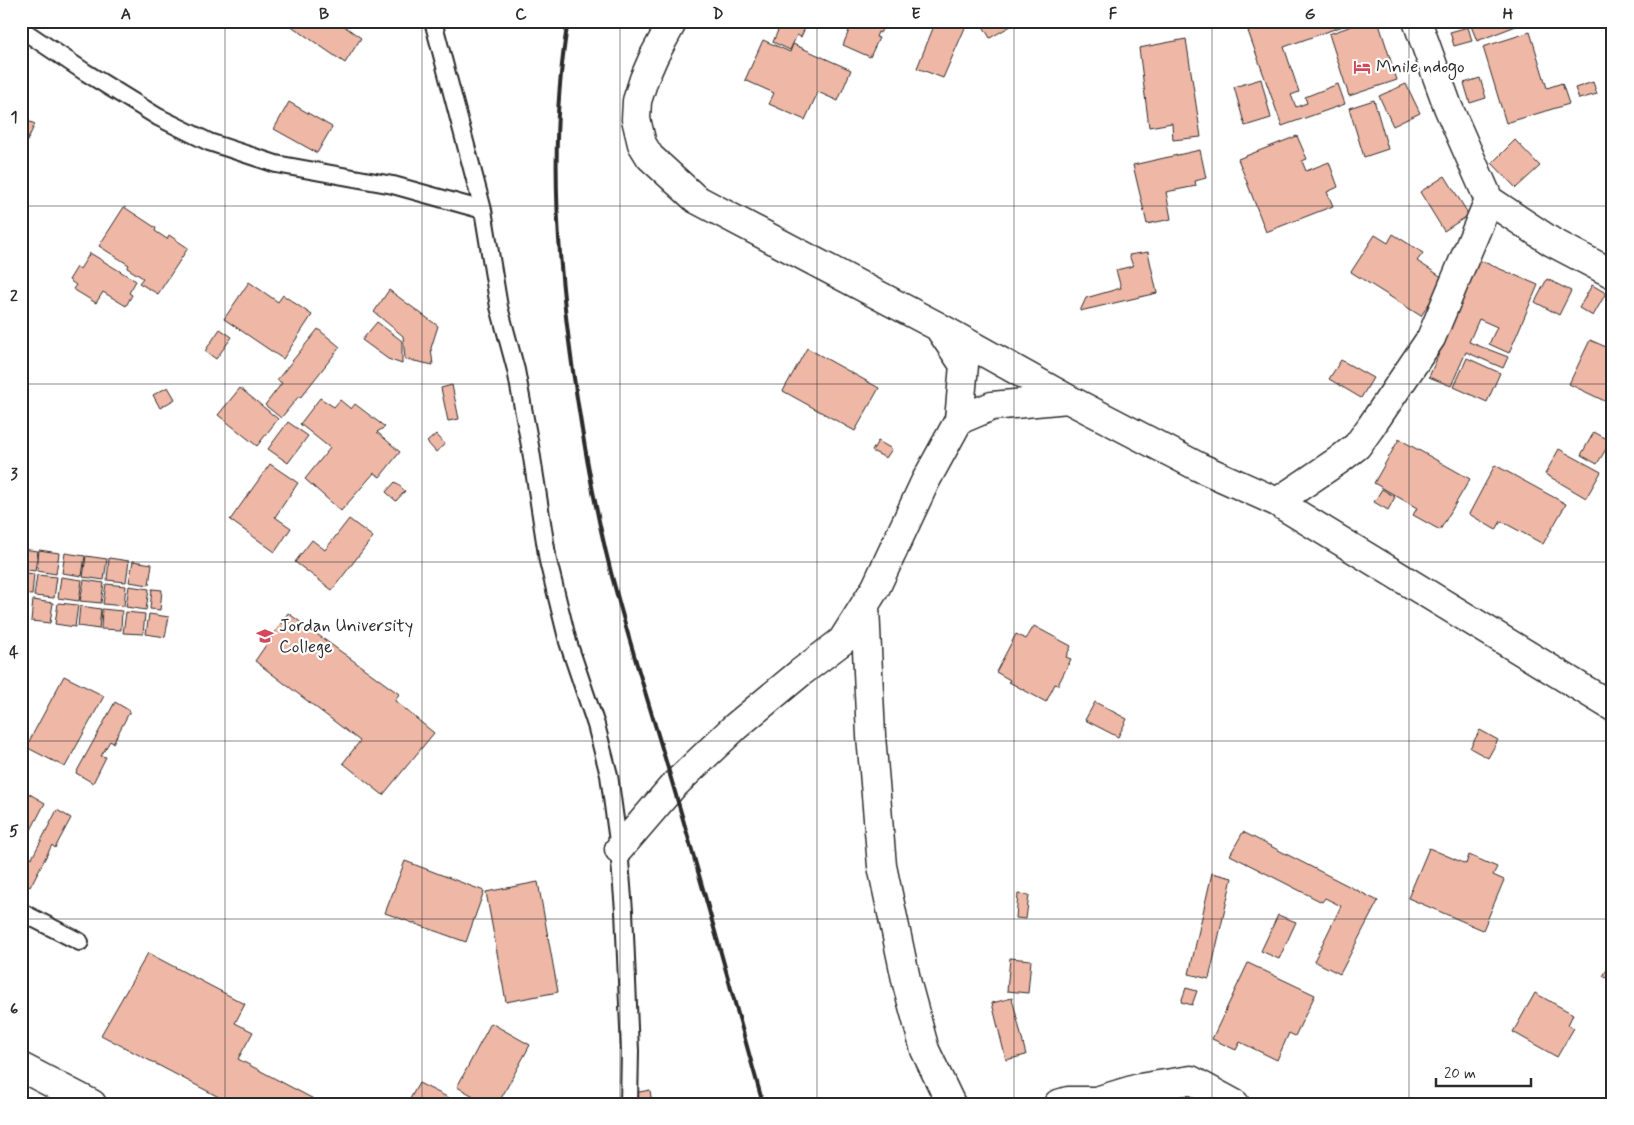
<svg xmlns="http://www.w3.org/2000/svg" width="1634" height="1125" viewBox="0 0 1634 1125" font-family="Mynerve,sans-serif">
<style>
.building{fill:#efb7a5;stroke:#2b2b2b}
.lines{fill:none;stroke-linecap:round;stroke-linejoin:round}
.lane-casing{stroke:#2b2b2b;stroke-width:20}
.street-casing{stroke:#2b2b2b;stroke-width:31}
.lane{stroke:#fff;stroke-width:16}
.street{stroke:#fff;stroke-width:28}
.rail{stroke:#2b2b2b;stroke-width:4}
.grid{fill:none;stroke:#2b2b2b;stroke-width:1;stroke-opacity:0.55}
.labels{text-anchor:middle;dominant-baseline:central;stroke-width:4.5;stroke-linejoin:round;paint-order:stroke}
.poi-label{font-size:18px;fill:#2b2b2b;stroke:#fff;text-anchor:start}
.neatline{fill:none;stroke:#2b2b2b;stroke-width:2}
.grid-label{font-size:16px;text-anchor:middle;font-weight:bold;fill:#2b2b2b}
</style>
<rect width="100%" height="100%" fill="#fff"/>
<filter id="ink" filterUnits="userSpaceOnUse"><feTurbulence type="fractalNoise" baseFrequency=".02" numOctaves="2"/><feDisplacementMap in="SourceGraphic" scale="10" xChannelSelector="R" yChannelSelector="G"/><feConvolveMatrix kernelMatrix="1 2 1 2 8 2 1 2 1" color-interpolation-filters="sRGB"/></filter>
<g filter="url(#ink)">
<path class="building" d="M284,21H337L361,38L345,63Z
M782,21H808L801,37L797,35L790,50L773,42Z
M829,21H885L886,22L880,33L878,32L876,37L879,38L870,57L843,45L850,28L842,24L841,27Z
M936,21H968L943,78L917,68Z
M980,21H1015L1016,23L990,38Z
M1276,21H1357L1284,47L1299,92L1291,95L1296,107L1307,103L1305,97L1338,84L1345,104L1282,126L1248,31Z
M1366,21H1378L1397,80L1349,96L1329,34Z
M1469,21H1529L1477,41Z
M1606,21H1613V36L1603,24Z
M1468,27L1472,41L1454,46L1450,32Z
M1530,32L1547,88L1562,83L1569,104L1506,123L1483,47Z
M1186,39L1201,137L1173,140L1172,123L1149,127L1139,48Z
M763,40L790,52L793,44L851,70L838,101L818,92L805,120L769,104L774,93L745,80Z
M1480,78L1486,98L1470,103L1464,83Z
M1261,79L1271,118L1245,126L1234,87Z
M1593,82L1597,94L1579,99L1575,88Z
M1406,84L1420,113L1393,126L1379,96Z
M1374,100L1388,149L1364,157L1349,108Z
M289,102L332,127L317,153L274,129Z
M21,118L35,124L21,154Z
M1297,136L1307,159L1302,161L1306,171L1329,162L1338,187L1327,192L1333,206L1266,232L1238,159Z
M1515,140L1540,166L1516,188L1492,163Z
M1200,150L1206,178L1195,181L1196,186L1166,192L1171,219L1147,224L1133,165Z
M1445,176L1469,215L1444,231L1420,192Z
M124,207L156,228L155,231L167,239L169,235L188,248L158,294L139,283L143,278L127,268L129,265L99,246Z
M1393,234L1423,253L1417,261L1445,279L1421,316L1351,272L1375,235L1388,243Z
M1148,252L1157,293L1080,311L1086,298L1121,288L1116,270L1133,266L1129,255Z
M90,253L136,281L129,293L132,295L126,306L103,292L96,303L73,289L76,285L69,280L77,267L80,269Z
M1479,260L1538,285L1509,353L1489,344L1497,327L1479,319L1469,342L1508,357L1503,368L1466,352L1451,386L1429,377Z
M1547,279L1571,291L1559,315L1535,302Z
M249,282L278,302L283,295L312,315L283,359L224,319Z
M1592,285L1606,293L1593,316L1579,308Z
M389,290L438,326L431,348L433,365L405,359L403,336L374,312Z
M377,322L402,341V364L388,359L362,340Z
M220,329L232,337L216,359L205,351Z
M318,329L340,347L300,398L299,396L281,418L265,405L282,383L277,380Z
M1590,340L1613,350V405L1569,384Z
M807,348L879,388L855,431L783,391Z
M1467,358L1500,373L1487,402L1454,387Z
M1341,360L1373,378L1361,398L1329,379Z
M452,385L459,419L448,421L441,388Z
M168,387L175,399L160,408L153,395Z
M240,388L278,419L257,446L218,415Z
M320,398L334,407L340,400L351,409L355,404L385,427L377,432L400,452L380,477L374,473L341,511L305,479L330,448L300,424Z
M288,422L308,436L288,463L268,449Z
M1613,429V443L1611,441L1597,464L1581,455L1594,432L1607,439Z
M436,434L445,444L436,452L427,442Z
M1399,439L1470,479L1440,530L1413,515L1417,508L1374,483Z
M878,441L892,449L886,458L872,451Z
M1559,449L1601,472L1586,498L1545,474Z
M270,464L298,483L275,517L291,528L275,552L230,520Z
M1495,465L1566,504L1543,544L1501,521L1496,530L1469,514Z
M395,482L405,491L396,501L386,492Z
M1382,489L1395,497L1388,510L1374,502Z
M349,519L373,537L332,590L295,562L312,540L325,550Z
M21,549L38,551L35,571L21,569Z
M39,550L59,553L56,574L37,571Z
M65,553L85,556L82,576L62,573Z
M86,556L107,559L104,580L83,577Z
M109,558L129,561L126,582L107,580Z
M133,561L152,564L149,585L129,582Z
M21,572L34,574L32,595L21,594Z
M37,575L57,577L54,598L34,596Z
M61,577L82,580L79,601L58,598Z
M84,580L104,583L101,603L80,601Z
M106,584L126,586L124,606L103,604Z
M129,586L149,589L146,610L126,607Z
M152,589L162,590L160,610L150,609Z
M33,600L53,603L50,623L31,621Z
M58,603L78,605L75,627L55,624Z
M80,606L101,609L99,629L78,626Z
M102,609L122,611L121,630L101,629Z
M126,612L145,614L143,634L123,633Z
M288,613L399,694L395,701L434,733L383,795L343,763L360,741L255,661Z
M149,614L169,617L165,637L146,634Z
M1034,626L1071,646L1066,657L1071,659L1058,685L1055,684L1046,702L1009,682L1010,680L996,672L1016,634L1026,639Z
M64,676L104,696L65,767L26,747Z
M115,702L130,711L113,743L110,741L101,756L106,757L93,783L76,773Z
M1095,702L1127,719L1118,737L1085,720Z
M1480,730L1498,740L1488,758L1470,748Z
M21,789L45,803L21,849Z
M57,810L71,818L55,848L52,845L51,847L30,887L21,883V868L28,855L32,858Z
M1243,832L1378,901L1340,974L1314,961L1341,906L1325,898L1322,902L1230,855Z
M1429,848L1466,864L1469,855L1497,867L1493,875L1504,880L1483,930L1408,898Z
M405,861L484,891L466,942L385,913Z
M1212,873L1232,878L1209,979L1189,974Z
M538,882L558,992L506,1002L486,892Z
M1018,894L1029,895L1026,919L1016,918Z
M1278,915L1296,922L1279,959L1261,951Z
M148,953L245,1004L235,1023L253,1032L238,1059L323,1104H232L101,1035Z
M1010,958L1031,960L1028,993L1007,991Z
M1613,960V982L1603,976Z
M1248,963L1315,995L1295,1036L1289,1033L1277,1060L1240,1042L1236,1050L1212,1039Z
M1186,988L1197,991L1192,1005L1181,1002Z
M1535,993L1573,1014L1568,1025L1574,1028L1557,1057L1513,1032Z
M1012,998L1026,1055L1006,1060L992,1003Z
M491,1023L530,1045L498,1104H488L457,1087Z
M419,1083L453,1100L451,1104H407Z
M650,1090L652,1104H636L634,1093Z"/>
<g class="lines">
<g class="lane-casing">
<path id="lane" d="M433,21L483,210L499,307L516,370L531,451L548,561L568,642L596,725L609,775L619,849L624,911L630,1051L629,1104
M21,29L85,72L158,117L209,142L276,164L393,185L483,210
M21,912L80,942"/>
</g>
<g class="street-casing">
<path id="street" d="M673,21L654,56L644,79L637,101L636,119L642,144L650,157L696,199L937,326L1068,399L1199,467L1277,502L1613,707
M1417,21L1448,107L1489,200L1552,242L1613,274
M941,331L964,365L959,420
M1277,502L1339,460L1357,446L1370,428L1431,338L1489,200
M865,607L871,736L882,866L907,984L925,1050L951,1104
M619,849L673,786L735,727L800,673L842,641L876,587L925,482L959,420L992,406L1068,399
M21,1067L92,1104
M1058,1104L1068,1101H1096L1139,1088L1191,1080L1235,1104"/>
</g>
<use href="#lane" class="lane"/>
<use href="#street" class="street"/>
<path class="rail" d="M568,21C547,146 558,275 577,398C587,464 599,531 617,595C634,658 654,720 672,782C704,889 733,997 763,1104"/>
</g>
</g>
<path class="grid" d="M225,21V1104M422,21V1104M620,21V1104M817,21V1104M1014,21V1104M1212,21V1104M1409,21V1104M21,206H1613M21,384H1613M21,562H1613M21,741H1613M21,919H1613"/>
<defs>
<g id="hotel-bare" transform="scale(1.35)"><path d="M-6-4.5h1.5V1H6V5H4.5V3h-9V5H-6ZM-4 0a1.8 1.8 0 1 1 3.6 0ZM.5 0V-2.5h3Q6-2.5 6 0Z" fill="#d1495b" stroke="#fff" stroke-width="2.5" paint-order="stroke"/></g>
<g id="university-bare" transform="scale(1.35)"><path d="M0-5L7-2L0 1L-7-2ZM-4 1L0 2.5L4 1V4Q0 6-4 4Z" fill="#d1495b" stroke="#fff" stroke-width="2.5" paint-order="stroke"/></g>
</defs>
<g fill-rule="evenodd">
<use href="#hotel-bare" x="1362" y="67"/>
<use href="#university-bare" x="265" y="636"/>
</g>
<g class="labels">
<g class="poi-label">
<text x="1376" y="67">Mnile ndogo</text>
<text x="279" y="626">Jordan University<tspan x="279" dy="21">College</tspan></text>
</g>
</g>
<rect width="1634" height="1125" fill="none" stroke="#fff" stroke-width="55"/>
<path d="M1436 1078v8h95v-8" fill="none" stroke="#2b2b2b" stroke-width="2.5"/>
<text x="1444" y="1078" font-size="15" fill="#2b2b2b" stroke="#ffffff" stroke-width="4" paint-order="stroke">20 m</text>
<rect x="28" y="28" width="1578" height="1070" class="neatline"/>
<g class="grid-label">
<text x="126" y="19">A</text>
<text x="324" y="19">B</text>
<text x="521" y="19">C</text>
<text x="718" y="19">D</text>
<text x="916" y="19">E</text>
<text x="1113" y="19">F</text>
<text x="1310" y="19">G</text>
<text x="1508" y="19">H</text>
<text x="14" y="122">1</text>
<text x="14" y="301">2</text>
<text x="14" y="479">3</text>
<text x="14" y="657">4</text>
<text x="14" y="836">5</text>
<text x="14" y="1014">6</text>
</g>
</svg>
